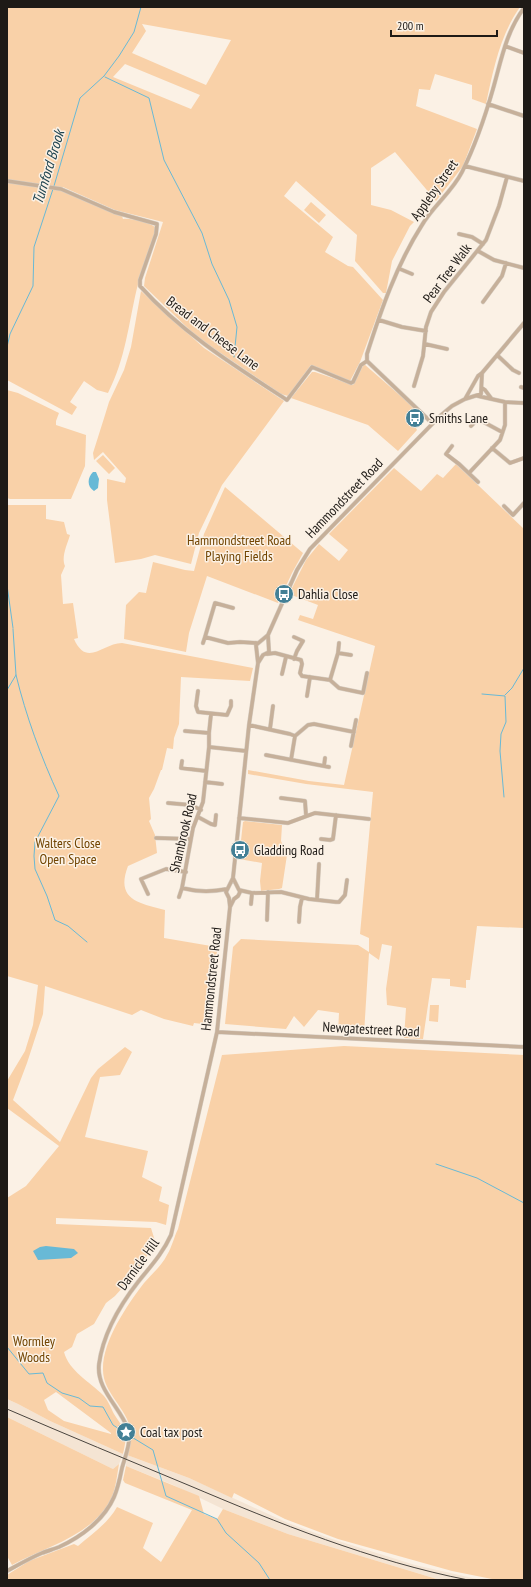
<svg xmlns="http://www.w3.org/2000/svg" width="531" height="1587" viewBox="0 0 531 1587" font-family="'PT Sans Narrow',sans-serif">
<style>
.built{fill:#f4e4d3}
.green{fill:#f9d1a8;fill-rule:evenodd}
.water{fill:#68b9d6}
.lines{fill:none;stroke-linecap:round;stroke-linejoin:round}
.stream{stroke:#68b9d6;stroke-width:1}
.minor-casing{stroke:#d8cfc4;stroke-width:4.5}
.minor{stroke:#c6b09a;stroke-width:3.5}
.rail{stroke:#49443e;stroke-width:1}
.labels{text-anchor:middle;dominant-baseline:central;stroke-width:3;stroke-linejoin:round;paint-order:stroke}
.street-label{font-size:14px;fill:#1e1a16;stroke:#fbf1e5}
.poi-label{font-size:14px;fill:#1e1a16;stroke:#fbf1e5;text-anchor:start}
.park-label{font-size:14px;fill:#714400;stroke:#fbf1e5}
.water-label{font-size:15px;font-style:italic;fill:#1f4450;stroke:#fbf1e5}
</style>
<rect width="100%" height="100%" fill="#fbf1e5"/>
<path class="built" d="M7,1399L18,1404L50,1421L123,1454L119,1464L113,1469L7,1417Z
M127,1455L189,1478L288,1523L332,1539L415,1565L481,1580H440L288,1534L223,1509L171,1484L126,1466Z"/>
<path class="green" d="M7,7H520C500,35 493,71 486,104L472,99V85L435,74L430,90L419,89L416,106L477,129L463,166L436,201L395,152L371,168V205L391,210L414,222L410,226L392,261L386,293H383L355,261L357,235L296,181L284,196L333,237L325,252L348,266L353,267L383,300L360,362L350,381L311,365L288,396L281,394L197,337L144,286L145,278L163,222L115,210L63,187L62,190L122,216L123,219C131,218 148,222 155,227V232C149,251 142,269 137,288C128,326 126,357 108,393L97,390L84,381L70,402L77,407L72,415L7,380ZM142,24L231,40L206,85L132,53L146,31ZM125,64L200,95L191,109L113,77Z
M311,202L326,215L319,223L304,210Z
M141,291L204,348L284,401L222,485L199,533L191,564L155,555L141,559L115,563L107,500V479L125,483L126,478L103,452L94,460L93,453L105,415L109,402L124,370L131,347Z
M364,364L419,412L414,424L417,430L398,451L368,425L291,398L312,372H315L353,385Z
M7,390L18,393L59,413L56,421V425L86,435L85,466L71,499H10L7,498Z
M103,455L115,468L109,474L96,461Z
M456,464L524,529V928L477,926L470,980H466V988L450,986V979L432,978L423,1039L404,1038L406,1008L387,1005L386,989L392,946L382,944L379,960L369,953L364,1034L338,1033L339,1013L318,1010L304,1027L294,1016L286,1029L225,1024L233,947L241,939L358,945L369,952V938L360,934L373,792L306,784L248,774V770L309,781L344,785L375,646L298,620L300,615L313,619L318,605L289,594L306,560L319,544L339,561L348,550L329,534L394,468L421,491L437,474L443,478Z
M225,487L303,553L292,573L278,603L207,576L189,633L186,652L124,639L126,605L139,592L146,593L153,562L185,570L194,571L204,534Z
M7,505H46V519L64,522L67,534L70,535C67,545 61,557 65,566L61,575L63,604L73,603L78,638L74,639C87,668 103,643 122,643L253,668L250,681L181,677L179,724L174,738L173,749L167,748L162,770H161L154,789L149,798L151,819L149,821L155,835L157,853L128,866C115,900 139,903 165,910L164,938L217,947L216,985L211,1025L194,1023L193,1026L164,1019L141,1010L132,1015L45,986L43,1014L27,1063L13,1100L60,1142L91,1078L98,1069L125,1047L132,1052L120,1075L100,1077L85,1137L148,1151L142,1177L162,1187L159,1201L169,1205L166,1225L156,1222L56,1218V1224L151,1228L155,1241L140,1268L115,1296L106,1303L94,1324L77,1334L72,1347L64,1352C69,1371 90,1382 103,1395C108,1400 111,1408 114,1414C126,1432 128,1432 123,1454L50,1421L18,1404L7,1399V1198L26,1186L59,1146L7,1108V1081L25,1051L33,1025L38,985L7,976ZM56,1392L111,1433V1434L64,1421L48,1410L44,1400Z
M245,821L282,825L281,841L287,855L282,888L279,889L261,891L260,881L262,863L239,859L243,822Z
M430,1005H439L438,1022L429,1021Z
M344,1046L524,1055V1580H497L452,1571L338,1539L285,1519L234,1493L232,1498L189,1478L127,1455C129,1448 132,1439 131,1431C127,1408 103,1393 103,1370C102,1342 127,1305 144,1283C152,1274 162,1265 167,1255C172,1247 174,1237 178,1229L222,1055Z
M7,1417L113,1469L119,1464C117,1475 116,1487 112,1497C95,1535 45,1547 12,1565L7,1556Z
M126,1466L199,1496L204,1514L217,1519L223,1509L288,1534L440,1580H7V1575L29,1561L74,1544L78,1546C92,1534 108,1523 117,1507L153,1523L143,1548L161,1562L192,1510L125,1483L123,1480Z"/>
<path class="water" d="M93,472H96L99,479L98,488L94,491C87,487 87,478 93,472Z
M46,1246L74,1249L78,1253L71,1258L38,1260L33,1251L40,1247Z"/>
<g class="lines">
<path class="stream" d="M105,77L149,98L164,160L202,233L212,264L229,300L237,327L234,357
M54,186L80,98L104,76L119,56L134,32L141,7
M7,347L10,334L33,286L34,247L53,189
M7,585L13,628
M16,675C26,716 41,757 59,796L35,842L34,856L35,869L47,896L55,920L68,926L87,942
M7,690L16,675L13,629
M482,694L505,696L506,722L501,734L500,751L504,797
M505,695L512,688L524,668
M436,1164L477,1178L524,1203
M7,1347L29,1374L43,1373L47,1383L62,1393L79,1398L90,1406L103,1407L113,1425L127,1434
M130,1436L153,1450L166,1496L217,1519L226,1533L259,1563L270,1580"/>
<g class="minor-casing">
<path id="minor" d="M505,46L524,53
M488,104L524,116
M465,166L524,181
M7,181L61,189L114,212L157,224L156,234L140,280V286C182,333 235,366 287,400L312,367L351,383L353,382L361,365L367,361
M459,234L472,237L483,244
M478,251L494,260L524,268
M400,269L412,274
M483,302L502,276L506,263
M379,320L402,327L426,331
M425,344L447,349
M497,355L513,370L519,373
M367,361V354C381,310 397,264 422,225C433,206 452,192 462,172C475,146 485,117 493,89C501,61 506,32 524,8
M367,361L432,423
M414,386L423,356L426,327L431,312L444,292L486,240L499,206L507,177
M521,387L524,388
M482,388L485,390L491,398
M478,396L505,402L524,403
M465,399L478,376L482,373L524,323
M471,426L478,419L502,432
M452,446L446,454L459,464L478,482
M492,448L510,463L524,458
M469,473L500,440L505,425V402
M504,506L513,515L524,503
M233,608L215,603L205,637L228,643L240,642L257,643
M294,637L303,641L297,651L294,659
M203,643L205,637
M338,653L339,643
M267,654L275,653L301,660L302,664L300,673L302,676L330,680L339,688L363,693L367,673
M258,663L263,655L269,652L268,635
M282,674L286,657
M330,680L338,653L351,655
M198,691L196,706L198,712L227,715L231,706V701
M307,696L310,677
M249,725L290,734L295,736L308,725L314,724L354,732
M270,729L273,706
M185,731L209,733
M351,746L356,720
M209,747L246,751
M266,755L329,767
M291,760L295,736
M182,761L181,768L206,771
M324,766L325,758
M205,782L222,784
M281,798L305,801L306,815
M168,803L191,805L201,810
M198,817L211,824L215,825L216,815
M239,818L288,823L315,813L369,819
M156,838L191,839
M321,839L330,840L333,839L336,815
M182,888L193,828L203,802L209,747V733L211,714
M239,890L252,893L281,892L309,899L336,902H339L345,895L347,880
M148,894L141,879L166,869L186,872
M179,897L182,888C197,892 212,892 227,889
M317,900L319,864
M251,904L252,893
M230,907L234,899L238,896L240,892L233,878
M267,920L268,892
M299,922L300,907L302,898
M217,1032L524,1047
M7,1571C18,1565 30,1558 42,1553C47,1551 54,1549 59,1547C81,1537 104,1520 114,1497C118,1488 120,1478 122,1468C125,1457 132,1440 128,1429C120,1407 96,1389 99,1364C103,1335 120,1305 138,1282C150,1267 163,1253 171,1235L217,1032L230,907L229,898L226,892L233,878L249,725L258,663L256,645L268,635L297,570L310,549L440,416L452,406L465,399L481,394L482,373"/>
</g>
<use href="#minor" class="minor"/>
<path class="rail" d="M7,1409C67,1435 128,1460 188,1485C278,1523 371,1561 468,1580"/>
</g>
<defs>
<g id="bus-disc" transform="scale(1)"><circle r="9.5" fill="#438096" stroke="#fbf1e5"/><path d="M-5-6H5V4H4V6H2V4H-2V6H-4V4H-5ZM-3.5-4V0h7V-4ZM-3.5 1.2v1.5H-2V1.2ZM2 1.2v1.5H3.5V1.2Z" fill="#fff"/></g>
<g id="sight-disc" transform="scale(1)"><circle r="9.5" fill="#438096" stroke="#fbf1e5"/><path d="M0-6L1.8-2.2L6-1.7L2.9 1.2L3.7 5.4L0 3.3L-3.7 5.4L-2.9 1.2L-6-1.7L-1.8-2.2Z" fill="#fff"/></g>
</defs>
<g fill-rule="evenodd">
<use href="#bus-disc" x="415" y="418"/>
<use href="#bus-disc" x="284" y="594"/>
<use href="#bus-disc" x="240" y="850"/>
<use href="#sight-disc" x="126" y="1432"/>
</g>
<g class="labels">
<g class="street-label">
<text transform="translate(434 190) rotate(-55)">Appleby Street</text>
<text transform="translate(447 273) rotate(-53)">Pear Tree Walk</text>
<text transform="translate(213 333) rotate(37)">Bread and Cheese Lane</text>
<text transform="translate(344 498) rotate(-46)">Hammondstreet Road</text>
<text transform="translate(183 833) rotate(-77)">Shambrook Road</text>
<text transform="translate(211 979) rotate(-84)">Hammondstreet Road</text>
<text transform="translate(371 1029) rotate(3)">Newgatestreet Road</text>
<text transform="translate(138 1264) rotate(-54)">Darnicle Hill</text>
</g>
<g class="poi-label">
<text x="429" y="418">Smiths Lane</text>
<text x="298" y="594">Dahlia Close</text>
<text x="254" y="850">Gladding Road</text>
<text x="140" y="1432">Coal tax post</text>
</g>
<g class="park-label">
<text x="239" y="540">Hammondstreet Road<tspan x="239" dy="16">Playing Fields</tspan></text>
<text x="68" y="843">Walters Close<tspan x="68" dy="16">Open Space</tspan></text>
<text x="34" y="1341">Wormley<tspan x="34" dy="16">Woods</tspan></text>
</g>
<g class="water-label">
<text transform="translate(48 167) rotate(-73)">Turnford Brook</text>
</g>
</g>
<rect width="531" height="1587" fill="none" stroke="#1e1a16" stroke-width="16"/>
<path d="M391 30v6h106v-6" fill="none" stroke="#1e1a16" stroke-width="2"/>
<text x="397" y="30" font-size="12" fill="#1e1a16" stroke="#fbf1e5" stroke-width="3" paint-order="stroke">200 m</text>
</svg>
